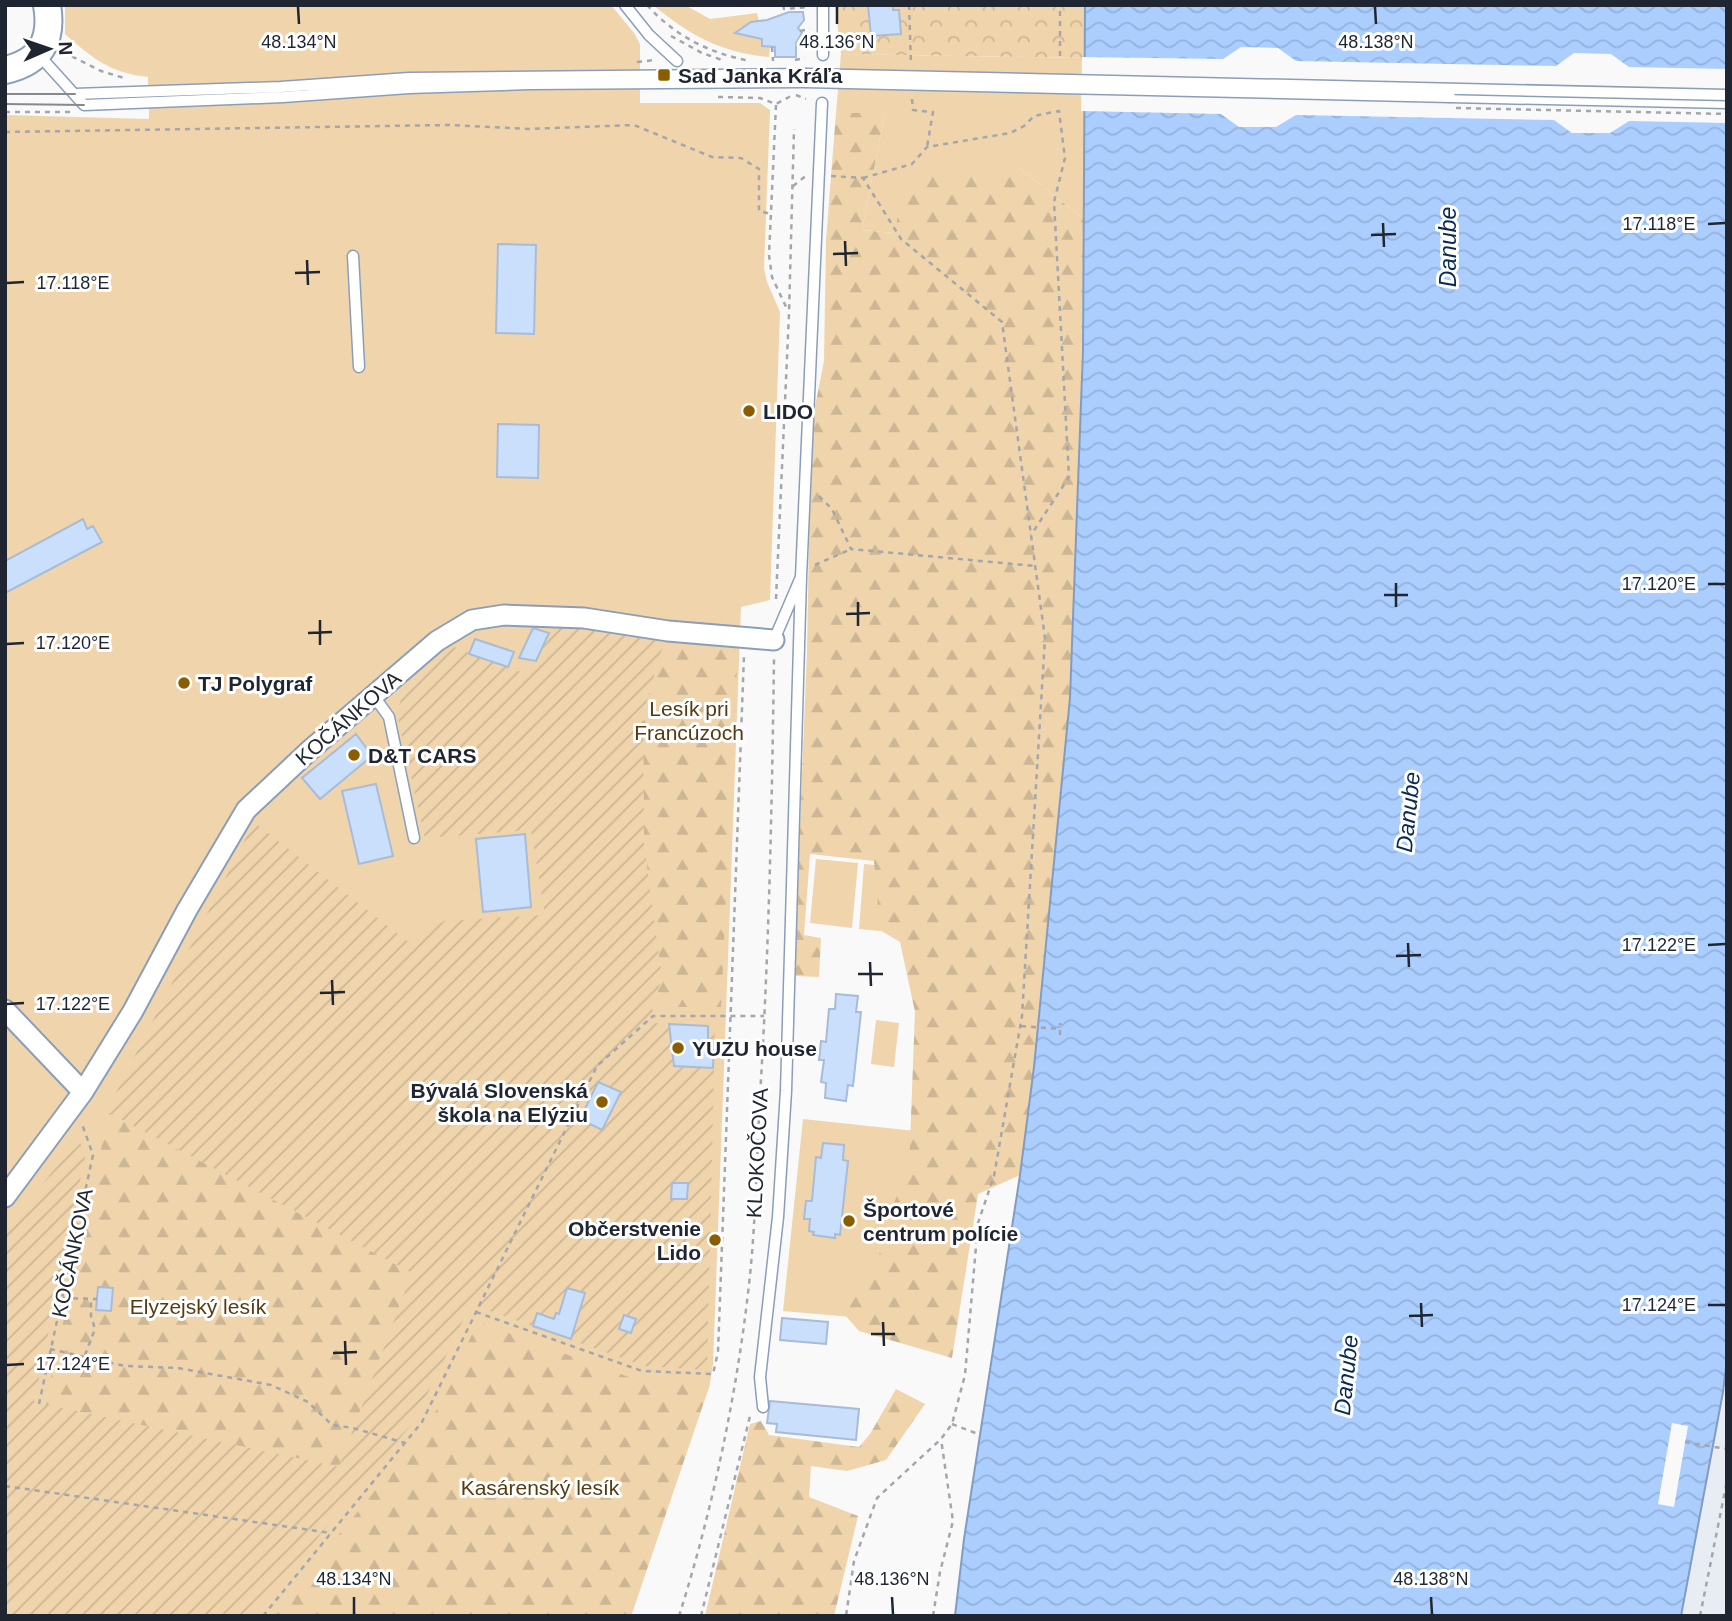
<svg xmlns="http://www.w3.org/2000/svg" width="1732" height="1621" viewBox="0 0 1732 1621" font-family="Arial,sans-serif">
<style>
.built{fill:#e8edf4}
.grass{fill:#f0d4ac}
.forest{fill:url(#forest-firs)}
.park{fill:url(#park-crowns)}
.garden{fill:url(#garden-furrows)}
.water{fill:url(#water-waves);stroke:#819cc1;stroke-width:2}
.pier{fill:#f9f9f9}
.building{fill:#cadffb;stroke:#a8bbd7;stroke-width:2}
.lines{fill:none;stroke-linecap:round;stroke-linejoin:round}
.lane-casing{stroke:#8b9eb9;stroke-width:13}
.street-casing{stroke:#8b9eb9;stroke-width:23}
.secondary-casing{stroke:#8b9eb9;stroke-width:30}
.path{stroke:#a3a6aa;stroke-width:2.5;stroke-dasharray:5 5;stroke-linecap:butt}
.lane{stroke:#fff;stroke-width:10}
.street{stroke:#fff;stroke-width:19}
.secondary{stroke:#fff;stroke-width:26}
.tram{stroke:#85898f;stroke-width:2}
.lane-bridge-casing{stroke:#8b9eb9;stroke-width:13;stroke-linecap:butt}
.path-bridge{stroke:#a3a6aa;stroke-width:2.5;stroke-dasharray:5 5;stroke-linecap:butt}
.lane-bridge{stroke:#fff;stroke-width:10}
.ticks{fill:none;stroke:#1f2631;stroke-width:2.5}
.poi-dot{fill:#8a5d00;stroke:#fff;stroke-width:2.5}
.labels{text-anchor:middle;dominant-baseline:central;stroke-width:6;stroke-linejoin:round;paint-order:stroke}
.poi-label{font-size:21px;font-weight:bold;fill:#1f2631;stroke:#fff;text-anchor:start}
.park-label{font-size:21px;fill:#543b12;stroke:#fff}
.street-label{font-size:21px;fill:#1f2631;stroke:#fff}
.water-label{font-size:23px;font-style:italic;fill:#072954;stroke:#fff}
.ticks-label{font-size:18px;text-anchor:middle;fill:#1f2631;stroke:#fff;stroke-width:6;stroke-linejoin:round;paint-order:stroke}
</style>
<defs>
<pattern id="forest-firs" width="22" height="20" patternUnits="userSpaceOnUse" patternTransform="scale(1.75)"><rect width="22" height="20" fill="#f0d4ac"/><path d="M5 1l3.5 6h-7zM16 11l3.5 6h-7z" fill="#cdb694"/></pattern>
<pattern id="park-crowns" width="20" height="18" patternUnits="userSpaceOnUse" patternTransform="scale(1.75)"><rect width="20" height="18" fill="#f0d4ac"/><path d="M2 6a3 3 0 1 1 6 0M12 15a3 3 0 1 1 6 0" fill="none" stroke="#cdb694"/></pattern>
<pattern id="garden-furrows" width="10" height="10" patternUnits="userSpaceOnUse" patternTransform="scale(1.75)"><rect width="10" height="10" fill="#f0d4ac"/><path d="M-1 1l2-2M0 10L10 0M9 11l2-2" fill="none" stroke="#cdb694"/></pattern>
<pattern id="water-waves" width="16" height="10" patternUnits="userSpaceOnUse" patternTransform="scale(1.75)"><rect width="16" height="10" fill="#abceff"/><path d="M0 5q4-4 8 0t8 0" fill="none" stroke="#93b1db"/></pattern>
</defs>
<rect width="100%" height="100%" fill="#f9f9f9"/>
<path class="built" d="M1727,1359V1616H1681L1723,1392Z"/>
<path class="grass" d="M65,5H611L634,33L640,44V103H760L770,110L764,268L767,282L780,312L770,600L741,607L713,1364L710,1384L631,1616H5V115L149,119L148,77C110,73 92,58 65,34Z
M653,5H685L710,19L757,13L759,21L751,22L740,29V34L762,39V46L770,47L769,57C722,53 689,35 653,5Z
M841,54L1086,58L1084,219L1019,168L894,233L862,230L885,113H836Z
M816,859L858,863L852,928L810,923Z
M864,864L907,868L901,933L859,929Z
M876,1020L899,1023L894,1067L871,1064Z
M803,1119L915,1131L896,1321L783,1311Z"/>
<path class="forest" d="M836,113H885L862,230L894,233L907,177L1019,168L1084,219L1080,459L1070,698L1034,1067L1020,1175L978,1194L952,1358L859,1331L844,1314L843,1276L876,1280L883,1227L909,1169L915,1012L900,942L880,930L874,861L810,854L804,935L821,938L819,977L794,976L807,651L811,427L824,361L826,240Z
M664,642L738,647L721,1007H652L662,978L644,845L643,714Z
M109,1113L412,1273L339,1467L45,1405Z
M478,1322L648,1384H710L631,1616H272L429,1425Z
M896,1389L925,1404L886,1460L847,1471L811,1466L809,1497L858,1516L834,1616H705L750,1424L761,1421L769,1435L859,1447L870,1434Z"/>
<path class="park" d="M835,5H1085L1086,58L841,54Z"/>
<path class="garden" d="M555,624L664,642L643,714L644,845L662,978L652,1007L655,1023L715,1026L707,1370L644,1366L471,1304L415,1420L253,1616H5V1230L79,1139L85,1157L34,1402L339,1467L412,1273L109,1113L117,1091L254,822L407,941L444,921L545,915L531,830L425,838L397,714L405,684L454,647L529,675Z"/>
<path class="water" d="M1085,5H1727V1359L1723,1392L1681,1616H955L964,1539L1020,1175L1034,1067L1070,698L1083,350Z"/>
<path class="pier" d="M1241,47L1278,48L1296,61L1556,66L1574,53L1611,54L1629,67L1727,69V123L1629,121L1610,133H1572L1554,120L1296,115L1276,127H1239L1221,114L1081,111L1082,57L1223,59Z
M1672,1423L1688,1426L1674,1507L1658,1504Z"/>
<path class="building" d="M868,5H893V10H899L901,34L871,36Z
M789,12H803L804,20L798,28L802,33L796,43V57H775V47L762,46V39L735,33L751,22L767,20Z
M498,244L536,245L534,334L496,333Z
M498,424L539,425L538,478L497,477Z
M83,519L87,529L93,526L102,542L5,593V561Z
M533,628L549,633L536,661L519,658Z
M475,639L514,652L508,667L469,654Z
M356,734L372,756L320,799L302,778Z
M376,784L393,856L359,864L342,791Z
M525,834L531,907L483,912L476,839Z
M836,994L858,996L856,1012H861L853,1086L848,1085L846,1101L825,1098L826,1083L821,1082L824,1060H819L821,1041L826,1042L829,1009H835Z
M669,1024L708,1026V1042L714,1043L713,1068L674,1066Z
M598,1082L621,1092L602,1130L580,1119Z
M823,1143L844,1145L843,1160L848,1161L840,1235L835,1234V1238L813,1235L814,1232L809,1231L810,1219H804L806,1201H812L816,1157L821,1158Z
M672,1183H688L687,1199H671Z
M98,1287L113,1288L111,1311L96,1310Z
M567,1288L585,1293L571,1339L533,1326L537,1313L554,1319L556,1313L559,1314Z
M624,1315L636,1319L631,1333L619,1329Z
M782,1318L828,1322L826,1344L780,1340Z
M770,1401L859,1409L856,1440L776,1432L777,1424L767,1423Z"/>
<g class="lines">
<g class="lane-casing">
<path id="lane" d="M625,5L649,35L677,61
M823,5V55
M38,54L84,105L283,97L409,88L529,84L805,82
M75,94L281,87L409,78L805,74
M1450,97L1727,103
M353,256L359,367
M774,640L801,577L822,103
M373,695L389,717L414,838
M763,1407L760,1377L778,1217L786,1091L801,577"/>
</g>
<g class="street-casing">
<path id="street" d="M5,1010L83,1092
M5,1197L83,1092L133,1011L187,910L246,810L310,750L437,641L472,620L504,615L584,618L668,631L774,640"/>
</g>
<g class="secondary-casing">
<path id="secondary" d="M5,70C41,62 53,40 47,5"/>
</g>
<path class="path" d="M647,5C675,36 709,53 750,61
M783,5L784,9L809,7
M909,5L911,64
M800,31L810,29
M671,36L702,53L725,61
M772,47L773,61
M63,52L101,71L124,78
M1060,56V5
M795,60L805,58
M637,62L655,60
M796,95L806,99
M718,97L760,98L776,104L791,96
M912,99L913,110L933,112L927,147
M776,105L769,255L772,277L788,311
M5,112H72
M5,132L448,125L528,129L634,125L712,157L741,158L759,169V211L771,214
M831,176L863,178L901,239L1002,322L1045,638L1022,1016L994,1176L978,1223L965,1375L952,1424L941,1439L877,1498L854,1561L846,1616
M863,178L912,164L927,147L1010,133L1024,126L1034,116L1059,111L1065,158L1054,202L1069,477L1031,535
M793,186L807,175
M819,496L832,509L851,549L1035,566
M815,565L851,549
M776,599L789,314L794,129
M1021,1026L1060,1029
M1060,1035V1023
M63,1298L97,1299
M476,1312L642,1371L713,1374L718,1352L744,655
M50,1349L125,1366L178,1368L271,1385L308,1402L332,1425L353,1428L405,1443
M85,1355L95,1329L91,1316V1299
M39,1404L93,1155L82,1124
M952,1424L978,1434
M1685,1442L1727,1449
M5,1486L331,1533
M263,1616L422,1422L597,1066L653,1016H764
M679,1616C714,1506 740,1379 751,1265C756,1209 757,1152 760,1096C769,950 772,804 774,658
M701,1616L751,1412
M933,1616L940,1572L953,1521L941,1439
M1700,1616L1727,1481"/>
<use href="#lane" class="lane"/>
<use href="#street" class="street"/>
<use href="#secondary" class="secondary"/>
<path class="tram" d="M5,94H75
M5,104L84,105"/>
<g class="lane-bridge-casing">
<path id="lane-bridge" d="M805,74L1727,95
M805,82L1450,97"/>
</g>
<path class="path-bridge" d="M1456,108L1727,114"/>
<use href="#lane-bridge" class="lane-bridge"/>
</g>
<path class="ticks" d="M298,7L299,24M837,7V24M1375,7L1376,24M1383,223L1384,247M1708,224L1725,223M1371,235L1396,234M845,241L846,266M833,254L858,253M307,260L308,285M295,273L320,272M7,283L24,282M1396,583V607M1708,584H1725M1384,595H1408M858,602V626M846,614L870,613M320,620V645M308,633L332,632M7,644L24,643M1408,943L1409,967M1708,945L1725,944M1396,956L1421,955M870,962L871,986M858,974H883M332,980L333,1005M320,993L345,992M7,1004L24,1003M1421,1303L1422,1327M1708,1305H1725M1409,1316L1433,1315M883,1322L884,1346M871,1334H895M345,1341L346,1365M333,1353L357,1352M7,1365L24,1364M354,1597V1614M892,1597L893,1614M1431,1597L1432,1614"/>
<g class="poi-dot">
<rect x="657" y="68" width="14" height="14" rx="3.5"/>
<circle cx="749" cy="411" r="7"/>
<circle cx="184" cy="683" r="7"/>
<circle cx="354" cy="755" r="7"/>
<circle cx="678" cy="1048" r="7"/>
<circle cx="602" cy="1102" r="7"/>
<circle cx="849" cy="1221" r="7"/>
<circle cx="715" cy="1240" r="7"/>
</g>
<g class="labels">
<g class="poi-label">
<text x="678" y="75">Sad Janka Kráľa</text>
<text x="763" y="411">LIDO</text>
<text x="198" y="683">TJ Polygraf</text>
<text x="368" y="755">D&amp;T CARS</text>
<text x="692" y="1048">YUZU house</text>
<text x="588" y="1090" text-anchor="end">Bývalá Slovenská<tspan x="588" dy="24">škola na Elýziu</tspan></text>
<text x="863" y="1209">Športové<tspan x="863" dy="24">centrum polície</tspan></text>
<text x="701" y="1228" text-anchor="end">Občerstvenie<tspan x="701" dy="24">Lido</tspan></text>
</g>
<g class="park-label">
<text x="689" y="708">Lesík pri<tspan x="689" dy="24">Francúzoch</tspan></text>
<text x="198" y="1306">Elyzejský lesík</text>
<text x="540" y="1487">Kasárenský lesík</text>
</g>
<g class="street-label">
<text transform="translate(348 718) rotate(-41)">KOČÁNKOVA</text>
<text transform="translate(757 1153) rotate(-87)">KLOKOČOVA</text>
<text transform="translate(72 1253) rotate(-78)">KOČÁNKOVA</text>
</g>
<g class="water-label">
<text transform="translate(1448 247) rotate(-90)">Danube</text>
<text transform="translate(1408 812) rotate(-84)">Danube</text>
<text transform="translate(1346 1375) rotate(-84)">Danube</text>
</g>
</g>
<g class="ticks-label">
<text x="299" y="48">48.134°N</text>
<text x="837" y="48">48.136°N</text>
<text x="1376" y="48">48.138°N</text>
<text x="1659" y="230">17.118°E</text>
<text x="73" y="289">17.118°E</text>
<text x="1659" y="590">17.120°E</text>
<text x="73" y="649">17.120°E</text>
<text x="1659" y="951">17.122°E</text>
<text x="73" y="1010">17.122°E</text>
<text x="1659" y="1311">17.124°E</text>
<text x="73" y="1370">17.124°E</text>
<text x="354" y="1585">48.134°N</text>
<text x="892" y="1585">48.136°N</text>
<text x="1431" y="1585">48.138°N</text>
</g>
<rect width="1732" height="1621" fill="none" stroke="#1f2631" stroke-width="14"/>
<g transform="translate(49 49) rotate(88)" stroke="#ffffff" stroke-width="5" paint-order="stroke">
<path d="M0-5L12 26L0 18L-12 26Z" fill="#1f2631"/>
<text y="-10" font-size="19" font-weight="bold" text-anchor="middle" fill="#1f2631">N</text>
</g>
</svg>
